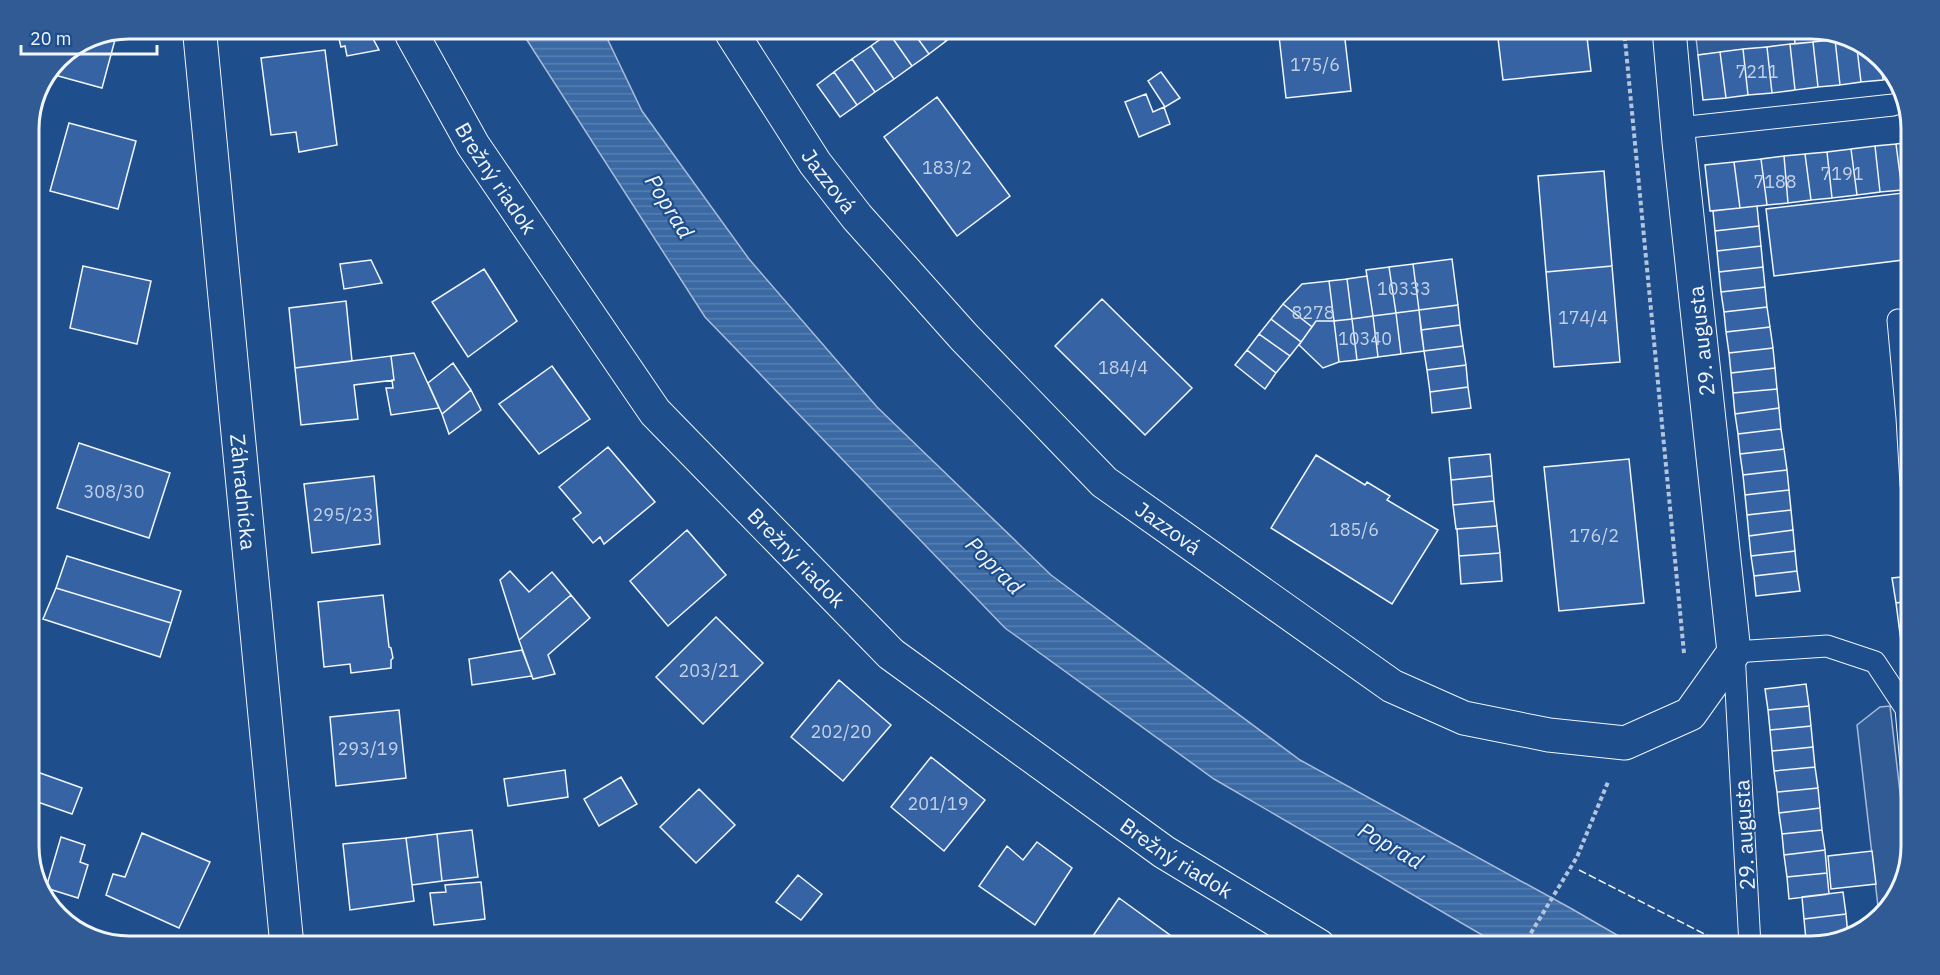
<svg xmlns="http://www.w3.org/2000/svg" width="1940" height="975" viewBox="0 0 1940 975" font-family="'IBM Plex Sans',sans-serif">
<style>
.parking{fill:#305b95;stroke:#a8bbd7;stroke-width:1.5}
.water{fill:url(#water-rules);stroke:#a8bbd7;stroke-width:1.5}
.building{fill:#3563a3;stroke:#f2f6ff;stroke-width:1.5}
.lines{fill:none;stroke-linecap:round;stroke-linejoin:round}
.lane-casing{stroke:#f2f6ff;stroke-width:23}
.street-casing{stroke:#f2f6ff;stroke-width:35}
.path{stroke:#b3c4dc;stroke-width:4;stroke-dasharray:4.5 3;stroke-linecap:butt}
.lane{stroke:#1f4e8c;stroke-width:21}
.street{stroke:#1f4e8c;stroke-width:33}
.fence{stroke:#f2f6ff;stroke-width:1.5;stroke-dasharray:8 3;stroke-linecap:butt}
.labels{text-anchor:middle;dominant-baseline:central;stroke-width:4.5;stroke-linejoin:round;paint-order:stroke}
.number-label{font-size:18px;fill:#c3d1e8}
.street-label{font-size:21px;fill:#f2f6ff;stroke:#1f4e8c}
.water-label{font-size:22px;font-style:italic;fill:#f2f6ff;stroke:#1f4e8c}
.rim{fill:none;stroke:#f2f6ff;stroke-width:3}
</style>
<defs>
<pattern id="water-rules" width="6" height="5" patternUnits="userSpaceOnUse" patternTransform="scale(1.5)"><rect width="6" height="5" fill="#3b69a3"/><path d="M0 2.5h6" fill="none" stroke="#587fb1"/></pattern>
</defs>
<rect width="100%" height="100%" fill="#1f4e8c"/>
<path class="parking" d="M1695,29H1794L1795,44L1698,55Z
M1890,706L1908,861L1901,890L1879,915L1857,725L1880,707Z"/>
<path class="water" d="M523,34H605L642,111L749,259L877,407L1051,575L1300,760L1572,909L1636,946H1501L1214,779L1005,628L705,317Z"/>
<path class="building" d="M1586,29L1591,71L1503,80L1497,30Z
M1794,29H1811L1850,38L1795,44Z
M1269,31H1344L1351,91L1286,98L1279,36L1269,37Z
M913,32H939L946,41L929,54Z
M913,32L929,54L912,66L889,33Z
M939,32H958L946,41Z
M889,33L912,66L894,79L871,46Z
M338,35H371L379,50L347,56L345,46L341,47Z
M91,36H116L102,88L51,74L58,58Z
M1850,38L1856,40L1861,82L1840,85L1835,39Z
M1835,39L1840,85L1818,87L1813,42Z
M1856,40L1881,61L1883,80L1861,82Z
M1813,42L1818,87L1795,90L1790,44Z
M1790,44L1795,90L1772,93L1767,47Z
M871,46L894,79L875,92L852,59Z
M1767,47L1772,93L1748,95L1743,49Z
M1743,49L1748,95L1726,98L1720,52Z
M325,50L337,145L299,152L296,132L271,135L261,58Z
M1720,52L1726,98L1703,100L1698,55Z
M852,59L875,92L857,105L834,72Z
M1881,61L1895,73L1897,78L1883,80Z
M834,72L857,105L840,117L817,85Z
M1161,72L1180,98L1165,107L1148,81Z
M1146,94L1153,112L1164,107L1170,124L1139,137L1125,102Z
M937,97L1010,196L957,236L884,137Z
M69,123L136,141L118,209L50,191Z
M1911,142V189L1902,190L1896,144Z
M1896,144L1902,190L1880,192L1875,146Z
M1875,146L1880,192L1857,195L1851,149Z
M1851,149L1857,195L1832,198L1827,152Z
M1827,152L1832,198L1811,200L1805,154Z
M1805,154L1811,200L1788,203L1784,156Z
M1784,156L1788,203L1767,205L1761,159Z
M1761,159L1767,205L1740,208L1734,162Z
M1734,162L1740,208L1710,211L1705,165Z
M1604,171L1612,266L1546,272L1538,176Z
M1903,193L1911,259L1774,276L1766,209Z
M1757,206L1759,226L1715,231L1713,211Z
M1759,226L1761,246L1717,251L1715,231Z
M1761,246L1763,267L1719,272L1717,251Z
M1452,259L1458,305L1419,310L1413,264Z
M371,260L382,283L344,289L340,264Z
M1413,264L1419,310L1396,313L1389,267Z
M83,266L151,281L137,344L70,328Z
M1612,266L1620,362L1554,367L1546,272Z
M1389,267L1396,313L1373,316L1366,270Z
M1763,267L1765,287L1721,292L1719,272Z
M484,269L517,321L468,357L432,302Z
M1367,276L1373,316L1352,319L1347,279Z
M1347,279L1352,319L1334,321L1329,281Z
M1329,281L1334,321H1316L1312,327L1283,304L1302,284Z
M1765,287L1767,307L1724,312L1721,292Z
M1102,299L1192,388L1145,435L1055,346Z
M346,301L352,361L295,368L289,308Z
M1283,304L1312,327L1301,342L1271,319Z
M1458,305L1460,325L1421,330L1419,310Z
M1767,307L1770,327L1726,332L1724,312Z
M1419,310L1424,351L1401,354L1396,313Z
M1396,313L1401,354L1378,357L1373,316Z
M1373,316L1378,357L1357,360L1352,319Z
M1271,319L1301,342L1290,356L1259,334Z
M1352,319L1357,360L1339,362L1334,321Z
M1316,321H1334L1339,362L1323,368L1299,345Z
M1460,325L1463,346L1424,351L1421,330Z
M1770,327L1773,348L1729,353L1726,332Z
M1259,334L1290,356L1276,373L1247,350Z
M1463,346L1466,365L1427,370L1424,351Z
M1773,348L1775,368L1731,373L1729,353Z
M1247,350L1276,373L1265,389L1235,365Z
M414,353L439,408L391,415L386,388H393L392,380H394L391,356Z
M391,356L394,380L354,385L358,419L301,425L295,368Z
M453,363L471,390L442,414L428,383Z
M1466,365L1468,387L1430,392L1427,370Z
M552,366L590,419L539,454L499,404Z
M1775,368L1777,389L1733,393L1731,373Z
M1468,387L1471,408L1432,413L1430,392Z
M1777,389L1779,408L1735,414L1733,393Z
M471,390L481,410L449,434L442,414Z
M1779,408L1781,429L1738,434L1735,414Z
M1781,429L1784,449L1740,454L1738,434Z
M79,443L170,473L149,538L57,508Z
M608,447L655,502L604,544L600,537L593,543L573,519L581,513L559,487Z
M1784,449L1787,470L1743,475L1740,454Z
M1490,454L1492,476L1451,480L1449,458Z
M1316,455L1365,485L1367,482L1390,496L1387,500L1438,530L1392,604L1271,528Z
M1629,459L1644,603L1559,611L1544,467Z
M1787,470L1789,490L1745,495L1743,475Z
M374,476L380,544L312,553L304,484Z
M1492,476L1494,501L1453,505L1451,480Z
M1789,490L1791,510L1747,515L1745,495Z
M1494,501L1497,526L1456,529L1453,505Z
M1791,510L1793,530L1749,536L1747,515Z
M1497,526L1500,553L1459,556L1457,529Z
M687,530L726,575L668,626L630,581Z
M1793,530L1795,551L1751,556L1749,536Z
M1795,551L1797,571L1754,576L1751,556Z
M1500,553L1502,581L1461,584L1459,556Z
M67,556L181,591L171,623L56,588Z
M510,571L529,592L552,572L571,595L519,640L500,580Z
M1797,571L1800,591L1756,596L1754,576Z
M1911,576V601L1896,603L1892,578Z
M56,588L171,623L160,657L43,619Z
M383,595L389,647L391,648L393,658L391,660V668L351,673L350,664L324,667L318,602Z
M571,595L590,618L548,655L555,674L533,679L519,640Z
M1911,601V624L1899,626L1896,603Z
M716,617L763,663L703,724L656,677Z
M1911,624V647L1902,648L1899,626Z
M522,650L532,676L472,685L469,659Z
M839,680L891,725L843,781L791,737Z
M1806,684L1809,706L1768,710L1765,689Z
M1809,706L1811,726L1770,730L1768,710Z
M399,710L406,778L336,786L330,717Z
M1811,726L1813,747L1772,751L1770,730Z
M1813,747L1815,767L1774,771L1772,751Z
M931,757L985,800L944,851L891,807Z
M1815,767L1818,788L1777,792L1774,771Z
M29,769L82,788L72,814L29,799Z
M565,770L568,797L508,806L504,779Z
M621,777L637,804L599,826L584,799Z
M1818,788L1820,808L1779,813L1777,792Z
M699,789L735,825L696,863L660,827Z
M1820,808L1822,830L1782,834L1779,813Z
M472,830L478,877L442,881L437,834Z
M1822,830L1825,850L1784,855L1782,834Z
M142,833L210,862L179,928L106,895L113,874L125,877Z
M437,834L442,881L412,885L406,838Z
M61,837L85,845L80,862L88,865L78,898L46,888Z
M406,838L414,901L350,910L343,844Z
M1037,842L1072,868L1035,925L979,886L1007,846L1023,860Z
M1825,850L1827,873L1787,877L1784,855Z
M1872,851L1876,884L1831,889L1828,856Z
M1827,873L1829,894L1789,899L1787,877Z
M798,875L822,894L801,920L776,902Z
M481,882L485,919L434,925L430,893L446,892L445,885Z
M1843,892L1846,914L1804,919L1802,897Z
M1119,898L1174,938L1168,946H1086Z
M1846,914L1848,936L1806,940L1804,919Z
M903,940L911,946H898Z"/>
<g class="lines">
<g class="lane-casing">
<path id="lane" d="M1679,128L1893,105L1904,101
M1898,320L1907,418
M1911,418H1907L1911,484
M1750,946L1734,652L1827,646L1875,662L1906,709L1911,764"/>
</g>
<g class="street-casing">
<g id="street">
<path id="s1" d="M732,33L815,163L857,217L964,337L1104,482L1392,686L1464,718L1549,735L1625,743L1690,714L1734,652L1679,142L1669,29"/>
<path id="s2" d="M412,35L473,145L655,412L891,654L1164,852L1319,946"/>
<path id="s3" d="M200,36L287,946"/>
</g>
</g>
<path class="path" d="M1624,29L1684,653
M1523,946L1577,857L1608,782"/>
<use href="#lane" class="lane"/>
<use href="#street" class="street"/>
<path class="fence" d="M1579,870L1728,946"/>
</g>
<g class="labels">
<g class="number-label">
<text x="1315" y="64">175/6</text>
<text x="1757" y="71">7211</text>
<text x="947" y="167">183/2</text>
<text x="1842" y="173">7191</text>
<text x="1775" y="181">7188</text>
<text x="1404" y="288">10333</text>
<text x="1313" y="312">8278</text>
<text x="1583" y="317">174/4</text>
<text x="1365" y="338">10340</text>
<text x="1123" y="367">184/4</text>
<text x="114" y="491">308/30</text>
<text x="343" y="514">295/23</text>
<text x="1354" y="529">185/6</text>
<text x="1594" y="535">176/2</text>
<text x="709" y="670">203/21</text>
<text x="841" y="731">202/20</text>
<text x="368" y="748">293/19</text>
<text x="938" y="803">201/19</text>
</g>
<g class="street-label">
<text stroke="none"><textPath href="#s2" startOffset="166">Brežný riadok</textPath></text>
<text stroke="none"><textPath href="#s1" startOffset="177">Jazzová</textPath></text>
<text transform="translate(1701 341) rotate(-96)">29. augusta</text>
<text stroke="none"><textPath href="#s3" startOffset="458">Záhradnícka</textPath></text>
<text stroke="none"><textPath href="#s1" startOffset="664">Jazzová</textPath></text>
<text stroke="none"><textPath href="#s2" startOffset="652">Brežný riadok</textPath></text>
<text transform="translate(1744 835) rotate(-93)">29. augusta</text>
<text stroke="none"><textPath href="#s2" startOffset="1138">Brežný riadok</textPath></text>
</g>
<g class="water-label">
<text transform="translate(670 206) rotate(58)">Poprad</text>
<text transform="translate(995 565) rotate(45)">Poprad</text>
<text transform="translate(1391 845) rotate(30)">Poprad</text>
</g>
</g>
<path d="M0 0H1940V975H0ZM129 39H1811A90 90 0 0 1 1901 129V846A90 90 0 0 1 1811 936H129A90 90 0 0 1 39 846V129A90 90 0 0 1 129 39Z" fill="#305b95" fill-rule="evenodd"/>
<path class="rim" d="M129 39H1811A90 90 0 0 1 1901 129V846A90 90 0 0 1 1811 936H129A90 90 0 0 1 39 846V129A90 90 0 0 1 129 39Z"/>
<path d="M21 45v9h136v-9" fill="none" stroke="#f2f6ff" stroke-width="3"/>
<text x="30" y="45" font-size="18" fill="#f2f6ff" stroke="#1f4e8c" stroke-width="4.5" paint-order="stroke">20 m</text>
</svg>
